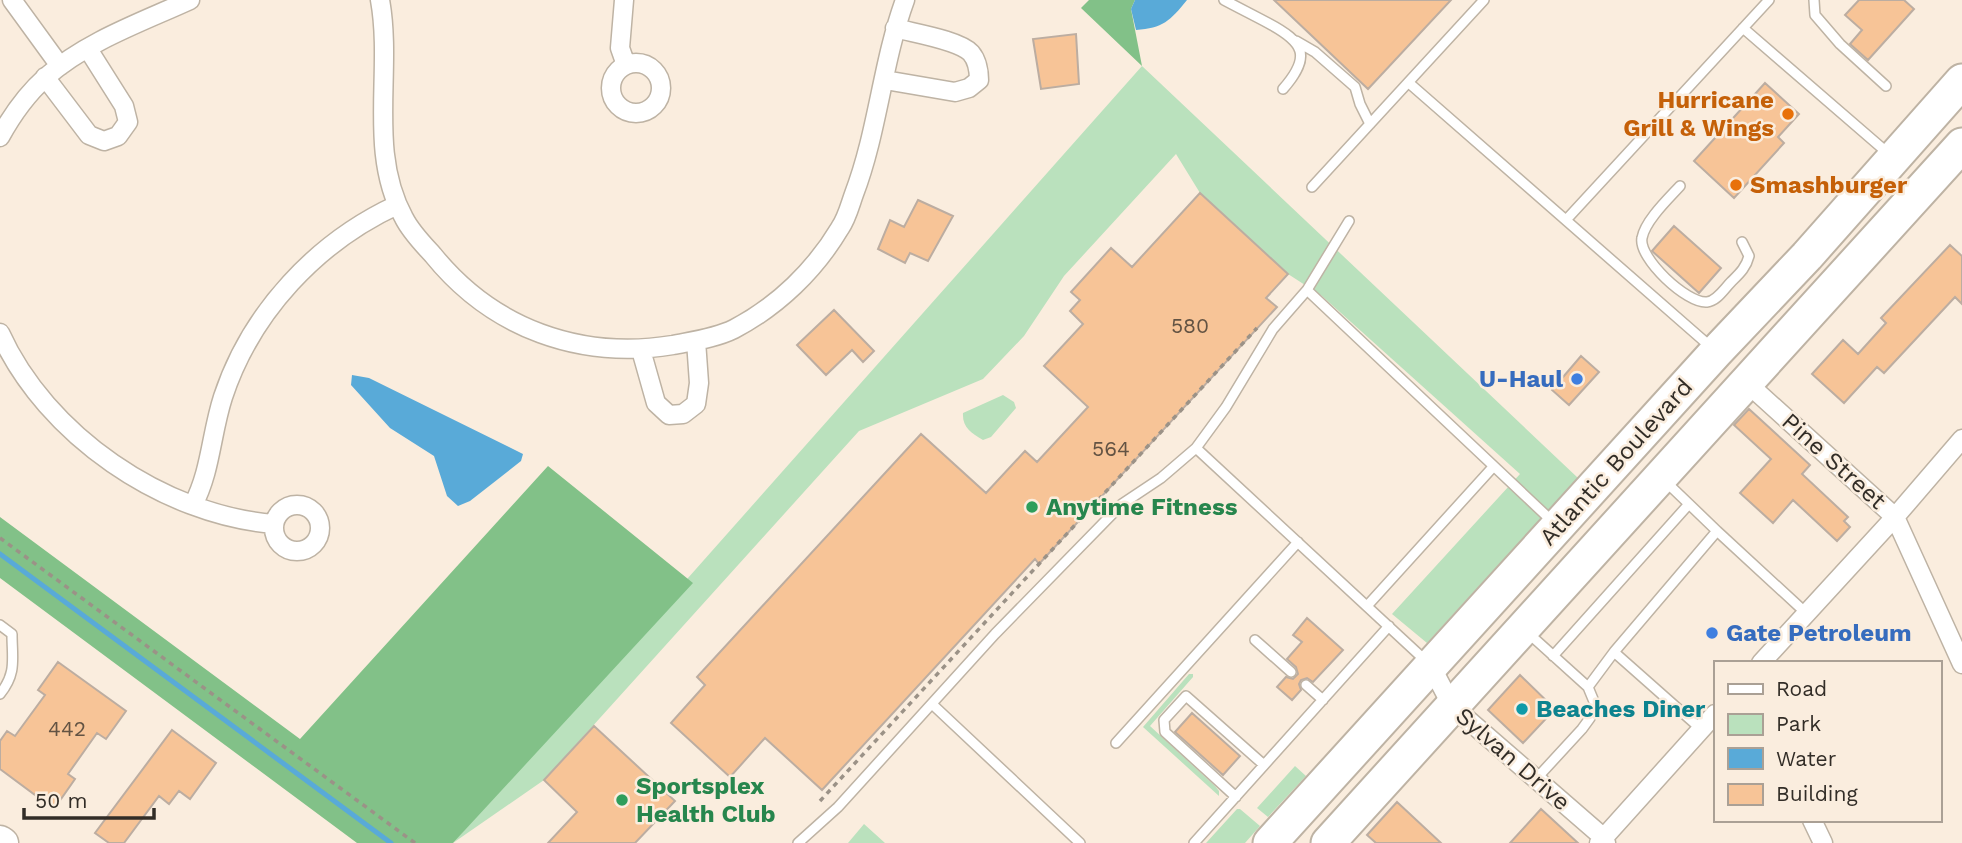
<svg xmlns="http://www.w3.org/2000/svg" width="1962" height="843" viewBox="0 0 1962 843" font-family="'Work Sans',sans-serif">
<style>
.green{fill:#bae1bd}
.forest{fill:#82c188}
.water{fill:#59aad8}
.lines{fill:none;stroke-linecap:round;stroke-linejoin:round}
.stream{stroke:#59aad8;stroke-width:5}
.building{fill:#f7c497;stroke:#bcada1;stroke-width:2}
.lane-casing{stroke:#beb3a4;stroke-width:12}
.street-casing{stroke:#beb3a4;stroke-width:21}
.primary-casing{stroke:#beb3a4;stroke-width:33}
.highway-casing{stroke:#beb3a4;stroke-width:37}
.path{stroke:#9b9287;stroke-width:3.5;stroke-dasharray:5 5;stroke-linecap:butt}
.lane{stroke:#fff;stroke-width:9}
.street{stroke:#fff;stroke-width:18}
.primary{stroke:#fff;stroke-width:30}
.highway{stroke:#fff;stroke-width:33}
.food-dot{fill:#e8710a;stroke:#faedde;stroke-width:2.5}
.shop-dot{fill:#3f7fe0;stroke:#faedde;stroke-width:2.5}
.leisure-dot{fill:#2e9e5b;stroke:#faedde;stroke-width:2.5}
.culture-dot{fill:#0f9aa8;stroke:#faedde;stroke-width:2.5}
.labels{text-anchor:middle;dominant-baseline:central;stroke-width:5;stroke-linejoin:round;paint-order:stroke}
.number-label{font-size:21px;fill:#635343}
.food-label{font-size:24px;font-weight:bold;fill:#c56008;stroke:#faedde;text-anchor:end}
.shop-label{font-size:24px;font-weight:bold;fill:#366cbe;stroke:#faedde;text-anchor:end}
.street-label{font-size:24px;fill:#322d27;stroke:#faedde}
.leisure-label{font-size:24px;font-weight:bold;fill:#27864d;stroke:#faedde;text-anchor:start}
.culture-label{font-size:24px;font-weight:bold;fill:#0d838f;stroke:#faedde;text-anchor:start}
</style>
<rect width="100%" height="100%" fill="#faedde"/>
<path class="green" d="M1142,66L1578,478L1427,643L1392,614L1520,474L1322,296L1288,274L1200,193L1176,154L1064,276L1024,336L983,379L859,431L544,780L453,843Z
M1003,395L1014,402L1016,408L991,437L983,440C971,433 962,427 963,413Z
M1189,674H1193V677L1150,726L1215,786L1219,791V796L1143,727Z
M1295,766L1306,776L1268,817L1257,808Z
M1237,809H1240L1260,826L1245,843H1206Z
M864,824L885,843H848Z"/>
<path class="forest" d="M1089,0H1135L1131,9L1142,66L1081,8Z
M548,466L693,583L453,843H357L0,578V517L300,739Z"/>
<path class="water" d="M1135,0H1187C1170,21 1163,28 1136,30L1131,9Z
M352,375L369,378L523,454L521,461L470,501L458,506L447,496L434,456L390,428L351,385Z"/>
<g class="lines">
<path class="stream" d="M0,554L391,843"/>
</g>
<path class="building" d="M1274,0H1451L1368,89Z
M1859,0H1904L1914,9L1868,60L1850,44L1862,30L1845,15Z
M1076,34L1079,84L1041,89L1033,39Z
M1765,83L1799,114L1778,137L1784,143L1734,198L1694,161Z
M1200,193L1288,274L1266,298L1277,307L1039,564L1035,559L822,790L765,738L730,777L671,723L705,685L697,677L921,434L986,493L1025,451L1037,462L1088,407L1044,366L1083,324L1070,311L1080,300L1071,292L1111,248L1132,267Z
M918,200L953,216L928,261L910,253L905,263L878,249L890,220L904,227Z
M1674,226L1721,268L1699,293L1652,251Z
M1950,245L1962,256V304L1955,297L1884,373L1877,367L1844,403L1812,374L1843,340L1858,354L1886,323L1881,318Z
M834,310L874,351L863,362L852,350L826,375L797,345Z
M1581,356L1599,372L1569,405L1552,390Z
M1749,409L1810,465L1802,474L1848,517L1844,521L1850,527L1837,541L1793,500L1773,523L1740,493L1771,459L1734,425Z
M1307,618L1343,650L1313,682L1307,678L1301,680L1299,684L1301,690L1292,700L1277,687L1286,677L1293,679L1298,674L1296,667L1287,659L1302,642L1293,635Z
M58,662L126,711L106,739L97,733L68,774L75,779L54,809L0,769V741L7,731L15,736L45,695L38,690Z
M1520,675L1555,709L1523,743L1488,710Z
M1192,713L1240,756L1223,775L1175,732Z
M594,726L675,801L635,843H548L577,812L544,780Z
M172,730L216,763L190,799L179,791L169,804L159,796L124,843H109L95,833Z
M1397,802L1441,843H1376L1367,835Z
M1541,809L1578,843H1510Z"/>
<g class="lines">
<g class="lane-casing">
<path id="lane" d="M1224,0C1239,8 1253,15 1268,23C1304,42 1312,56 1283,89
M1814,0L1815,15L1840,44L1886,86
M1743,28L1890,155
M1296,41L1315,52L1355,87L1360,104L1370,124
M1409,83L1712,348
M1680,186C1668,199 1645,221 1642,238C1638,258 1687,304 1707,302C1717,301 1724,289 1731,282C1739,274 1746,268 1749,256L1742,242
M1312,187L1484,0
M1566,220L1769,0
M1307,290L1553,522
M1196,448L1427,662
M1664,480L1689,504
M1717,531L1806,613
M1367,606L1493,467
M0,625L12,634C12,659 17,673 0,694
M1527,632L1588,687
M1255,640L1291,672
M1614,652L1701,729
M1306,685L1323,700
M932,704L1080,843
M1116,743L1298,542
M1536,779L1582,729L1590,718L1595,704L1588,687L1614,652L1717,531L1689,504L1553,656
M1236,797L1165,732L1164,720L1186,696L1264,765
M798,843L838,807L995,634L1122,504L1161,478L1196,448L1226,407L1273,329L1307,290L1349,221
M1194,843L1389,626"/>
</g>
<g class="street-casing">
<path id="street" d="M12,0L60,66
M380,0C393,72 367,151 404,218C411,232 423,244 433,255C493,329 580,360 673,345C693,341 716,338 734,329C778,306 815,270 840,228C847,218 850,205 854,194C878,131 882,63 905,0
M624,0L620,48L626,65
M611 88a25 25 0 1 1 50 0a25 25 0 1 1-50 0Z
M45,77L89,135L104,141L118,136L128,122L124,106L88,49
M885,80L955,92L969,88L979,80C979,72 977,60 971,53C959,40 913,33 895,28
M0,137C12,115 27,94 46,77C87,41 142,22 190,0
M0,333C46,435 163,515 274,524
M641,350L656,403L669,415L683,414L696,404L699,383L696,341
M1746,382L1895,517L1962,664
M193,505C211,471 211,434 223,397C251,312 317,242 397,205
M274 528a23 23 0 1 1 46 0a23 23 0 1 1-46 0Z
M1761,663L1895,517L1962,439
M1431,666L1452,706L1604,838L1606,843
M1812,820L1823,843
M1599,843L1715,714"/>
</g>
<g class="primary-casing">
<path id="primary" d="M0,841L3,843"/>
</g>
<g class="highway-casing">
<path id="highway" d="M1270,843L1716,352L1807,256L1962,81
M1328,843L1962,145"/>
</g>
<path class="path" d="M0,538L415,843
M820,801L1257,328"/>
<use href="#lane" class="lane"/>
<use href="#street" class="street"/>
<use href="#primary" class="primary"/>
<use href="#highway" class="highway"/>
</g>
<g class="food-dot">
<circle cx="1788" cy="114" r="7"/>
<circle cx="1736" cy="185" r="7"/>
</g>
<g class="shop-dot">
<circle cx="1577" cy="379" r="7"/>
<circle cx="1712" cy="633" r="7"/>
</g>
<g class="leisure-dot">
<circle cx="1032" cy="507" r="7"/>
<circle cx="622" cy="800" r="7"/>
</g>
<circle class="culture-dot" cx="1522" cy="709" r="7"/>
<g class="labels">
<g class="number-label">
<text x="1190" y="325">580</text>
<text x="1111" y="448">564</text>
<text x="67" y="728">442</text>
</g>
<g class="food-label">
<text x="1774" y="100">Hurricane<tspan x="1774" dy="28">Grill &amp; Wings</tspan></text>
<text x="1750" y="185" text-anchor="start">Smashburger</text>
</g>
<g class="shop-label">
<text x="1563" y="379">U-Haul</text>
<text x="1726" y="633" text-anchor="start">Gate Petroleum</text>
</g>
<g class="street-label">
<text transform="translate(1834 461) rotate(42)">Pine Street</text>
<text transform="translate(1616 462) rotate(-48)">Atlantic Boulevard</text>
<text transform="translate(1513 759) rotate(41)">Sylvan Drive</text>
</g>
<g class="leisure-label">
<text x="1046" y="507">Anytime Fitness</text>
<text x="636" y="786">Sportsplex<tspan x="636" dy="28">Health Club</tspan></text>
</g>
<g class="culture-label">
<text x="1536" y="709">Beaches Diner</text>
</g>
</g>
<rect x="1714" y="661" width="228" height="161" fill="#faedde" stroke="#aaa095" stroke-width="2"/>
<rect x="1728" y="684" width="35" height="10" fill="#ffffff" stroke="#aaa095" stroke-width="2"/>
<text x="1776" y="696" font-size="21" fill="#322d27">Road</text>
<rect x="1728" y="714" width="35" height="21" fill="#bae1bd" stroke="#aaa095" stroke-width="2"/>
<text x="1776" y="731" font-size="21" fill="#322d27">Park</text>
<rect x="1728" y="748" width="35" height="21" fill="#59aad8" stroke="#aaa095" stroke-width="2"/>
<text x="1776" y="766" font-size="21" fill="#322d27">Water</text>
<rect x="1728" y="784" width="35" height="21" fill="#f7c497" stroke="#aaa095" stroke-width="2"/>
<text x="1776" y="801" font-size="21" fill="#322d27">Building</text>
<path d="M24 808v10h130v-10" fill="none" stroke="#322d27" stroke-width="3.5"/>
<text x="35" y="808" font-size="21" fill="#322d27" stroke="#faedde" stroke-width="5" paint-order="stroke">50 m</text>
</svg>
